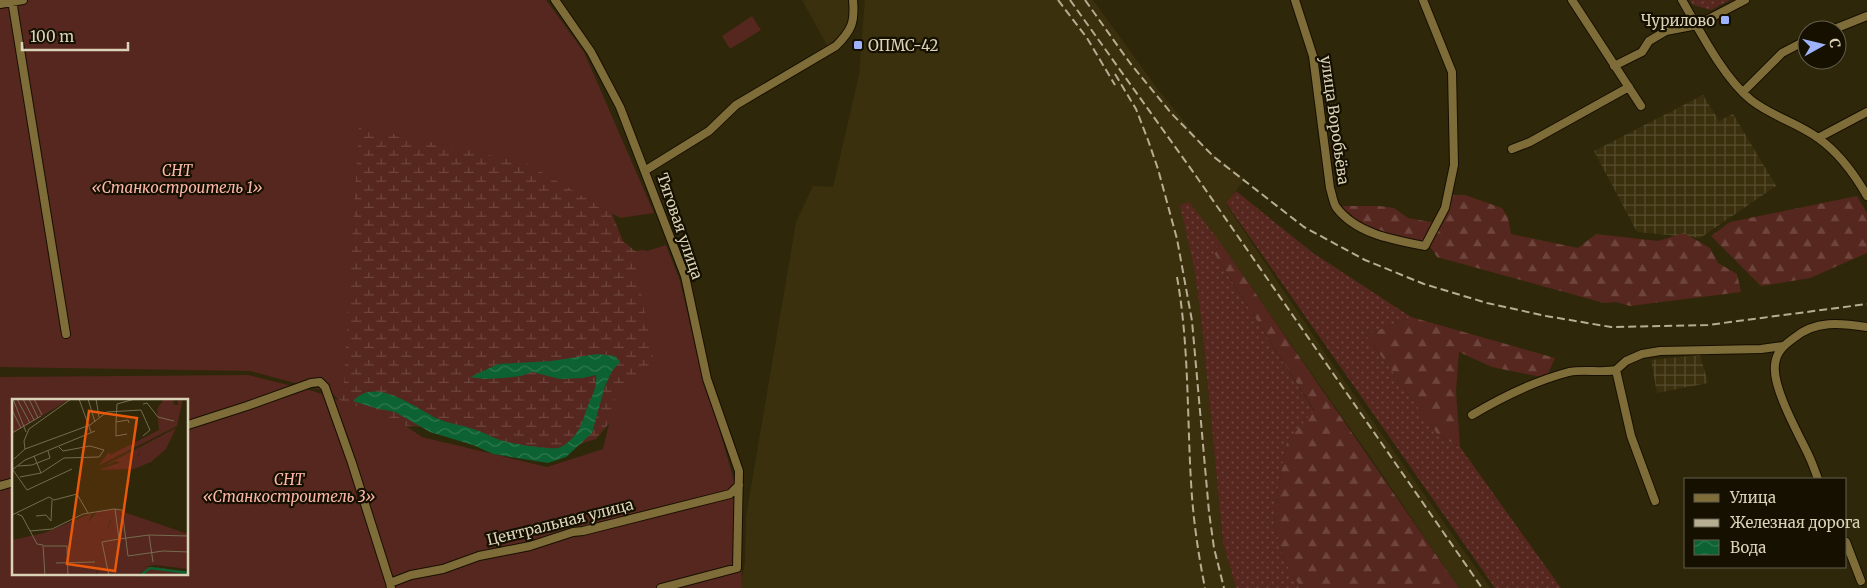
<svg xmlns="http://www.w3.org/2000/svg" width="1867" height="588" viewBox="0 0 1867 588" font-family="Merriweather,serif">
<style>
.built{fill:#3a300e}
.industrial{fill:url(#industrial-grid)}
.grass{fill:url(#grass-dots)}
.forest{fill:url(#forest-firs)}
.wetland{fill:url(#wetland-marsh)}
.garden{fill:#56271e;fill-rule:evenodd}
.water{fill:url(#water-waves)}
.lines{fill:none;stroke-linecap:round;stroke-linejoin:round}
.minor-casing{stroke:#170f00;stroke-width:10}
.minor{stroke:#7e6d38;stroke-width:8}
.rail{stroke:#b6ae92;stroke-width:2;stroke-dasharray:8 4;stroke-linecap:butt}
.poi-dot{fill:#9fb3fd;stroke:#161000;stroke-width:2}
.labels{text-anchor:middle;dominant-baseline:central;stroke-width:4.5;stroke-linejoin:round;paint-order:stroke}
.poi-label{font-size:15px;fill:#dbd3b8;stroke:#161000;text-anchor:end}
.street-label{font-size:15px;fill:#dbd3b8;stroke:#161000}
.park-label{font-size:15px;font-style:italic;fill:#fcb7a9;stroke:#161000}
.inset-river{fill:none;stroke:#0c6232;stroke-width:2.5}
.inset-road{fill:none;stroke:#746c50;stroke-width:1}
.view{fill:#e8590c;fill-opacity:0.15;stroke:#e8590c;stroke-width:2.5}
.inset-edge{fill:none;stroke:#dbd3b8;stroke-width:2.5}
</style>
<defs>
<pattern id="industrial-grid" width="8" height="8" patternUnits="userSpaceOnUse" patternTransform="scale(1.25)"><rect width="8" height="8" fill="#3a300e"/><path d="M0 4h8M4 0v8" fill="none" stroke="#564d2f"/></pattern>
<pattern id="grass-dots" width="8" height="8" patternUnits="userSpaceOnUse" patternTransform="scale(1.25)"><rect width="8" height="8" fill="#56271e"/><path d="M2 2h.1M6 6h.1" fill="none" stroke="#6e453d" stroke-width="1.8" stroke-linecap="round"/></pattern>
<pattern id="forest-firs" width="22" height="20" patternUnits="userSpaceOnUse" patternTransform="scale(1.25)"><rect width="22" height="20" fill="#56271e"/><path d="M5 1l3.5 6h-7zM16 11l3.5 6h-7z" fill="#6e453d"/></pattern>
<pattern id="wetland-marsh" width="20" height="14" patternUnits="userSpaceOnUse" patternTransform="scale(1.25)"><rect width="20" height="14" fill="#56271e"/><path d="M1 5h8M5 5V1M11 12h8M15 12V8" fill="none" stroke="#6e453d"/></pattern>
<pattern id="water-waves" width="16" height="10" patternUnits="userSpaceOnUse" patternTransform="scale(1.25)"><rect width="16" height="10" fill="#0c6232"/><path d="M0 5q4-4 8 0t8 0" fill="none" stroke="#2f784e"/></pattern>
</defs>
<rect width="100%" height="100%" fill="#2f270a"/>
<path class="built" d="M802,0H850L852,11L848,26L828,47Z
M865,0H1093L1159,91L1206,148L1245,179L1226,204L1327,356L1490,588H1459L1369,455L1208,226L1194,266L1202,326L1223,542L1236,588H740L745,563L746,517L796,222L813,186L833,187L859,75Z"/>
<path class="industrial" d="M1703,95L1719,121L1733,114L1776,186L1700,238L1637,232L1594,151Z
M1700,355L1708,383L1657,393L1651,360Z"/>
<path class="grass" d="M1690,0H1730L1711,10L1693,5Z
M1236,191L1313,253L1411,317L1366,335L1438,435L1460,447L1561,588H1495L1226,203Z
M1189,202L1220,242L1214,253L1314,411L1287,442L1278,487L1274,523L1284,560L1301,588H1236L1223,542L1202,326L1194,266L1180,205Z"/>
<path class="forest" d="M1453,195H1465L1502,208L1508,218L1511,234L1578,248L1596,234L1658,241L1684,233L1710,248L1718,263L1737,274L1741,292L1630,306L1616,302L1604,303L1437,257L1427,242L1403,244L1386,238L1345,215L1342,206H1379L1394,208L1408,218L1442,224Z
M1857,196L1867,213V253L1810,278L1761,286L1711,236L1730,222Z
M1220,242L1459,588H1301L1284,560L1274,523L1278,487L1287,442L1314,410L1214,253Z
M1411,317L1555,358L1546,378L1492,367L1459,352L1456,391L1460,447L1438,435L1366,335Z"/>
<path class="wetland" d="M366,97L601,187L623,241L635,251L644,250L662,261L670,333L653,376L612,420L596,439L553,452L531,450L440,427L397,426L351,413L333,394L311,341L284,255Z"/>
<path class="garden" d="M0,0H546L584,52L654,213L620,218L526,163L359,126L343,396L250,371L0,367Z
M752,16L761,30L730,49L722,36Z
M666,245L680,281L693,337L734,481L739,485L742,588H0V377L248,375L313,391L397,420L422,437L547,467L603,449L618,387L654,362L634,255ZM14,400H188V574H14Z"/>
<path class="water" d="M597,354L615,356L620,362L612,371L605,386L592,433L566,457L548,463L493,454L473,445L430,432L395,412L375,408L353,401C375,376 414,407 436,418C449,424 463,425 476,430C486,433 494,439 504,441C513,444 554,451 561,447C574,440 581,428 585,414C589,400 598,389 596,375L583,378L560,379L532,372L521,376L503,378L484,379L470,377L498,364L551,361Z"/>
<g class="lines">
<g class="minor-casing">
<path id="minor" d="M12,0L66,334
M555,0L591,52L620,107L685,276L707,379L739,471L737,568L661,588
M1295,0L1313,56L1330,188C1332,194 1333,202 1336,207C1356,234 1394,240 1425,246L1445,208L1454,165L1452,72L1423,0
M1572,0L1641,106
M1682,0C1700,31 1723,77 1751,100C1771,116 1798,123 1818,138C1838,152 1855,175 1867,196
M0,4L23,0
M1832,30L1867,16
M1614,66L1642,52L1649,41L1666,31L1697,25L1745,0
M1743,92L1782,53L1807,40
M1818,138L1867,112
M1512,149L1530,142L1629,87
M646,170L709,131L736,105L836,46C852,30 855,22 853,0
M1472,415C1502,397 1535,381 1569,372C1584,369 1601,373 1616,370
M188,425L247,406L311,383L320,382L325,387L352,463L390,583
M1818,479C1815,471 1812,462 1808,454C1798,433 1772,387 1775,365C1776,352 1784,345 1794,338C1815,320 1841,323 1867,327
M0,486L14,482
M1655,501L1631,436L1616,370L1626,361L1642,354L1660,351L1761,349L1783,346
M1846,542L1861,581
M391,588L390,583L411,575L443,569L479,556L530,546L573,532L583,531L730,494L739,485"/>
</g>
<use href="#minor" class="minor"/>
<path class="rail" d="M1058,0L1087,38L1115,85
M1070,0L1196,176L1482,588
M1085,0L1130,63L1171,113L1214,157L1304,227L1365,260L1424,284L1487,303L1546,316L1611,327L1708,325L1867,304
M1115,74L1136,109L1148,140L1158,169L1177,239L1192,321L1209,512L1214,548L1224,588
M1177,277C1189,344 1187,414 1191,482C1193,518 1198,553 1205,588"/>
</g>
<g class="poi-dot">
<rect x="1720" y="15" width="10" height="10" rx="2.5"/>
<rect x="853" y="40" width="10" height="10" rx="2.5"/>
</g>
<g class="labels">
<g class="poi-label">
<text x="1715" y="20">Чурилово</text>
<text x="868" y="45" text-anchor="start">ОПМС-42</text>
</g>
<g class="street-label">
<text transform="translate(1335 120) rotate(82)">улица Воробьёва</text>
<text transform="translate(680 226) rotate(71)">Тяговая улица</text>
<text transform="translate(560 522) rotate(-14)">Центральная улица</text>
</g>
<g class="park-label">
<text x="177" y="170">СНТ<tspan x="177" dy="17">«Станкостроитель 1»</tspan></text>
<text x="289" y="479">СНТ<tspan x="289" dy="17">«Станкостроитель 3»</tspan></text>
</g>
</g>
<g transform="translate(12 399)">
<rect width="176" height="176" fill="#2f270a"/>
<path d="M152,0H161L162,6H166V0H171L165,27L86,67L97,53L98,56L147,31L145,10ZM164,29L154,50L139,63L122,70L86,71L127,57L128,48Z" fill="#56271e"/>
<path d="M128,48L126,60L120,64L113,67L104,62L89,68Z" fill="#56271e"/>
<path d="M84,114L93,116L98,121L93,141L69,140V131ZM124,167L152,169L176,176H128L132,171L126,176L111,177Z" fill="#56271e"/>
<path d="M0,0H58L0,35ZM103,110L176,135V170L143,166L125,169L115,176H85L86,166L84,176H0V141L32,134L80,114L70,137L92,141L99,121L83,113Z" fill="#56271e"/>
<path class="inset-river" d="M128,177L138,169L177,174"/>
<path class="inset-road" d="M1,0L14,33M5,0L18,24M11,0L22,21M17,0L26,19M22,0L30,16M67,0L79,33M76,0L83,23M84,0L87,18M131,5L135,4L146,18L162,22M0,11L9,29M104,23V37L115,35M117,24L116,21L104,23L105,5L123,0M0,34L29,17M13,50L12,42L17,30L59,0M22,57L29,74M2,60L13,50L78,26L95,13L129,11L138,31L131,37M6,67L20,66L38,59L36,52M0,71L13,61L83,32M1,71L15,91L60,70M8,78L29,74L52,59L87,58L92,51L78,47L51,52L47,48M103,110L107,140L137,136L141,163M5,115L10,117L25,145L31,146L33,177M0,116L37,98L42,101L65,95L76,114M24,117L34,116L39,122M39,122L40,101M18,132L40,130L71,115L102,110L110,111L116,157L151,152L177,153M137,136L177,137M32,147H55L56,177M44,164L83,163M97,177L90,143L107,140"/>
<path class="view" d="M77,12L125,19L103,172L55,165Z"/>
<rect width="176" height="176" class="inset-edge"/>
</g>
<rect x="1684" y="478" width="162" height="90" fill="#161000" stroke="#655e4a"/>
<rect x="1694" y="494" width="25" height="8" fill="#7e6d38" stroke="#655e4a"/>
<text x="1730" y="503" font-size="15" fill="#dbd3b8">Улица</text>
<rect x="1694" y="519" width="25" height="8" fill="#b6ae92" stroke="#655e4a"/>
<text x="1730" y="528" font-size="15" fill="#dbd3b8">Железная дорога</text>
<rect x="1694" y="540" width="25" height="15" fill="url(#water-waves)" stroke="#655e4a"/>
<text x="1730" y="553" font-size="15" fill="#dbd3b8">Вода</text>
<g transform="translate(1822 45) rotate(82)"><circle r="24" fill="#161000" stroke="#655e4a"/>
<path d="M0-4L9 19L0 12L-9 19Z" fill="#9fb3fd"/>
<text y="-8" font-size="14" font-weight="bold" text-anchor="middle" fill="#dbd3b8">С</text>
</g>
<path d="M22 42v8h106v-8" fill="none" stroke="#dbd3b8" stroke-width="2.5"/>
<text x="30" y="42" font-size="15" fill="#dbd3b8" stroke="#161000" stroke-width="4" paint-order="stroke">100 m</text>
</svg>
